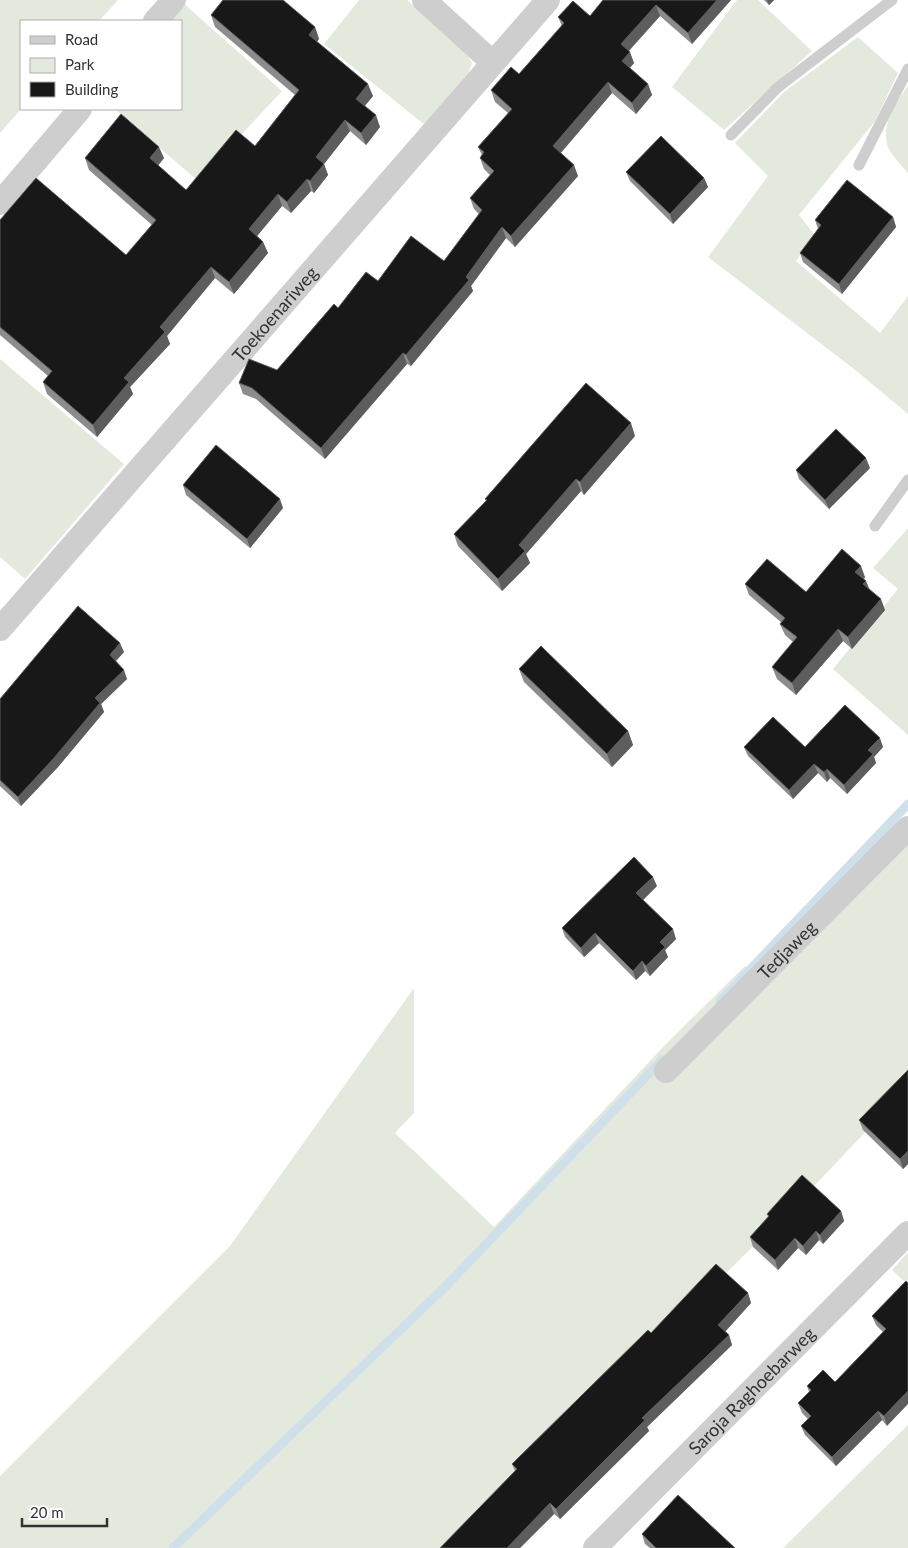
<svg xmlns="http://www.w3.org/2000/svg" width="908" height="1548" viewBox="0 0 908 1548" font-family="Lato,sans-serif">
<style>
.green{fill:#e4e9de}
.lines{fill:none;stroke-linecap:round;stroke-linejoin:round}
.stream{stroke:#cfe0ea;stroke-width:9}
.service{stroke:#cecece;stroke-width:11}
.minor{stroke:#cecece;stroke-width:24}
.wall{fill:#8c8c8c}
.shaded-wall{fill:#5d5d5d}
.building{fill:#181818;stroke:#5d5d5d}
.labels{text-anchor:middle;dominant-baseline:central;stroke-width:5;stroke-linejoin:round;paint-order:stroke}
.street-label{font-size:18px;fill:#313131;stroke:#fff}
</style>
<rect width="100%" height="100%" fill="#fff"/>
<path class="green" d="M0,0H118L99,21H21V109L0,133Z
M359,0H407L468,56L472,63L469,72L425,125L324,44Z
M737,0H758L812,51L724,130L672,87Z
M182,2L282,91L198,181L115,109H181V21H165Z
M858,37L898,73L875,121L799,215L814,234L796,261L880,333L908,296V414L854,369L708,257L768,176L735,143L784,92Z
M908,85V173C902,166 895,159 890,151C877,129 897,103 908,85Z
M0,359L124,464L25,579L0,557Z
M908,528V735L833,669L898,589L873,568Z
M908,817V1087L818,1182L448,1548H0V1476L230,1246L414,988V1113L395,1133L494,1227L665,1045L745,966L753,974Z
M908,1252V1285L892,1270Z
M908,1425V1548H783Z"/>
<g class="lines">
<path class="stream" d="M720,1001L908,804
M173,1548L447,1285L662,1060"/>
<path class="service" d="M731,135L777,88L892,0
M859,165L908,69
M875,526L908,480"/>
<g class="minor">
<path d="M424,0L492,62"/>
<path d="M155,21L174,0"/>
<path d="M0,203L80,109"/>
<path id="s1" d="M0,629L548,0"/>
<path id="s2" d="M666,1071L908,828"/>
<path id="s3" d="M595,1548L908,1233"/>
</g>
</g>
<path class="wall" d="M603,0H731L692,44L660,16L629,51L634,63L630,68L648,84L652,95L636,114L612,93L561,153L578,176L515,247L506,238L471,286L473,291L411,366L407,364L325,459L256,399L243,394L239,383L277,370L338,308L378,281L444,261L479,214L474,209L470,198L490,175L484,169L480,158L482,155L478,147L508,113L495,102L491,90L519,74L562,26L558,17L590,16Z
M764,0H774L769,5Z
M211,15L315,27L319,39L317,42L373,96L365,106L380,127L366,145L350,131L324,164L328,175L314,193L311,191L291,213L282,206L257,236L263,242L268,253L234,294L215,278L167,336L170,344L130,387L133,394L97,437L47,394L43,382L48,376L0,335V220L126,255L152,225L89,170L85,158H164L158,166L186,190L255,146L295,95L215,27Z
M626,172L704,178L708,187L673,224L630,181Z
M893,217L896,227L842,294L803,262L800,253L818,229L815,220Z
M635,436L584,495L581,491L526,554L530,563L502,591L458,546L454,534L486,501L485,499Z
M870,468L829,509L799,479L796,470Z
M183,485L283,508L250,548L186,495Z
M865,577L864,579L866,581L869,588L885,610L852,649L843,641L796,695L777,679L772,667L793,642L785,635L780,624L782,623L749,595L745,584L806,592Z
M124,652L116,661L127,679L101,704L104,712L58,767L21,806L0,786V699Z
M519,669L628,731L633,745L612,767L524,682Z
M744,747H883L874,757L876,763L847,794L830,778L827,782L818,773L793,799L748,756Z
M657,886L643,900L676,939L665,950L668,957L650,976L645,971L636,980L599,943L584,957L565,937L562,928Z
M908,1070V1164L903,1169L863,1130L859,1120Z
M841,1211L844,1221L823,1244L819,1240L806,1255L798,1248L778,1270L753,1247L750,1237L768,1217L767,1214Z
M906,1281L887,1426L882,1420L836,1466L805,1435L801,1426L808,1419L802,1413L798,1403L809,1392L807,1386L835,1382L883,1332L876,1325L872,1316Z
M748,1293L751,1303L725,1332L729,1335L732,1345L647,1427L649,1431L560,1519L554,1514L520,1548H440L515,1471L512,1464L651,1333Z
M642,1534L735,1548H650L645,1544Z"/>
<path class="shaded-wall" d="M717,0H731L692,44L688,33Z
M767,0H774L769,5Z
M656,5L660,16L625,55L621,44Z
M315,27L319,39L313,46L309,35Z
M630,52L634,63L626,72L622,61Z
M608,82L612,93L557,157L553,146Z
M368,84L373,96L361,110L356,99Z
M648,84L652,95L636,114L632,103Z
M376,115L380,127L366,145L361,133Z
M345,120L350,131L324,164L328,175L314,193L310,181L316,157Z
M159,147L164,158L154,170L150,158Z
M574,165L578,176L515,247L511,236Z
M704,178L708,187L673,224L670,214Z
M307,179L311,191L291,213L287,202Z
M278,194L282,206L253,241L249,229Z
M893,217L896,227L842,294L839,284Z
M502,227L506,238L471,286L473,291L411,366L406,355L466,277Z
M263,242L268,253L234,294L229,282Z
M211,267L215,278L167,336L170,344L130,387L133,394L97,437L93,425L124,378L160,327Z
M403,353L407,364L325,459L321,448Z
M631,423L635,436L584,495L580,482Z
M866,458L870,468L829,509L825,500Z
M576,479L581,491L526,554L530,563L502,591L498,579L519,545Z
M280,499L283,508L250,548L247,539Z
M861,566L865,577L860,584L855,572Z
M866,581L870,592L863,584Z
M881,599L885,610L852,649L848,637Z
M838,629L843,641L796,695L792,683Z
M120,643L124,652L113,664L110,655Z
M124,670L127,679L101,704L104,712L58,767L21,806L18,797L95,698Z
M628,731L633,745L612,767L607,754Z
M880,738L883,747L874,757L876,763L847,794L844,785L868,750Z
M814,764L818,773L793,799L789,790Z
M827,769L830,778L827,782L824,772Z
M653,877L657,886L640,903L636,893Z
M673,929L676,939L665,950L668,957L650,976L646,966L660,942Z
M595,933L599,943L584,957L581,948Z
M642,961L645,971L636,980L633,971Z
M908,1151V1164L903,1169L900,1159Z
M841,1211L844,1221L823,1244L820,1235Z
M816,1231L819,1240L806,1255L803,1246Z
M795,1238L798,1248L778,1270L775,1260Z
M748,1293L751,1303L722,1335L718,1325Z
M729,1335L732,1345L647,1427L649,1431L560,1519L556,1509L642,1418Z
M908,1391V1404L887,1426L884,1416Z
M878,1411L882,1420L836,1466L832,1457Z
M550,1503L554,1514L520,1548H507Z"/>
<path class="building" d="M223,0H283L315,27L309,35L368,84L356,99L376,115L361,133L345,120L316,157L324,164L310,181L307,179L287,202L278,194L249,229L263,242L229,282L211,267L160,327L165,332L124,378L129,382L93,425L43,382L52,371L0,327V220L36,178L126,255L156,220L85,158L121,114L159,147L150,158L186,190L236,130L255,146L299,90L211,15Z
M603,0H717L688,33L656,5L621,44L630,52L622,61L648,84L632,103L608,82L553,146L574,165L511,236L502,227L466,277L469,280L406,355L403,353L321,448L252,388L239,383L249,359L277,370L334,304L338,308L366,272L378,281L411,236L444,261L482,210L470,198L494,171L480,158L484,152L478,147L512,109L491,90L511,67L519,74L564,23L558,17L573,1L590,16Z
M661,136L704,178L670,214L626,172Z
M847,180L893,217L839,284L800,253L821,225L815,220Z
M586,383L631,423L580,482L576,479L519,545L525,551L498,579L454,534L487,500L485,499Z
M836,429L866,458L825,500L796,470Z
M216,445L280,499L247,539L183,485Z
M842,549L861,566L855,572L866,581L863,584L881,599L848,637L838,629L792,683L772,667L797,637L780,624L785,618L745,584L767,559L806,592Z
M78,606L120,643L110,655L124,670L95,698L100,703L54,758L18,797L0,780V699Z
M541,646L628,731L607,754L519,669Z
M845,705L880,738L868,750L873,754L844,785L827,769L824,772L814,764L789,790L744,747L773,717L805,747Z
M634,857L653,877L636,893L673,929L660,942L665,947L646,966L642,961L633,971L595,933L581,948L562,928Z
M908,1070V1151L900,1159L859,1120Z
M802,1175L841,1211L820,1235L816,1231L803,1246L795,1238L775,1260L750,1237L769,1216L767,1214Z
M716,1264L748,1293L718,1325L729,1335L642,1418L645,1420L556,1509L550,1503L507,1548H440L517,1469L512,1464L648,1330L651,1333Z
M906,1281L908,1283V1391L884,1416L878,1411L832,1457L801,1426L811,1416L798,1403L811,1390L807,1386L823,1370L835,1382L886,1329L872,1316Z
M678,1495L735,1548H656L642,1534Z"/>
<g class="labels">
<g class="street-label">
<text stroke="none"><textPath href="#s1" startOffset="418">Toekoenariweg</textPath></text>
<text stroke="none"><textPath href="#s2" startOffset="171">Tedjaweg</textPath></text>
<text stroke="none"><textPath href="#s3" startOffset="222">Saroja Raghoebarweg</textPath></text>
</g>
</g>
<rect x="20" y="20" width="162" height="90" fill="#ffffff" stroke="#adadad"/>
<rect x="30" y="36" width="25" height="8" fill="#cecece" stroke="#adadad"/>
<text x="65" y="45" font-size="15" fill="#313131">Road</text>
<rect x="30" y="58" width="25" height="15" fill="#e4e9de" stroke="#adadad"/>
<text x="65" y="70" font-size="15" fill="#313131">Park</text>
<rect x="30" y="82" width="25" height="15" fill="#181818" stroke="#adadad"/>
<text x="65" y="95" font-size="15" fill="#313131">Building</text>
<path d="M22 1518v8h85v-8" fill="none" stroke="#313131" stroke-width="2.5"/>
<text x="30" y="1518" font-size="15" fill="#313131" stroke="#ffffff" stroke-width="4" paint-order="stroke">20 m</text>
</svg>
